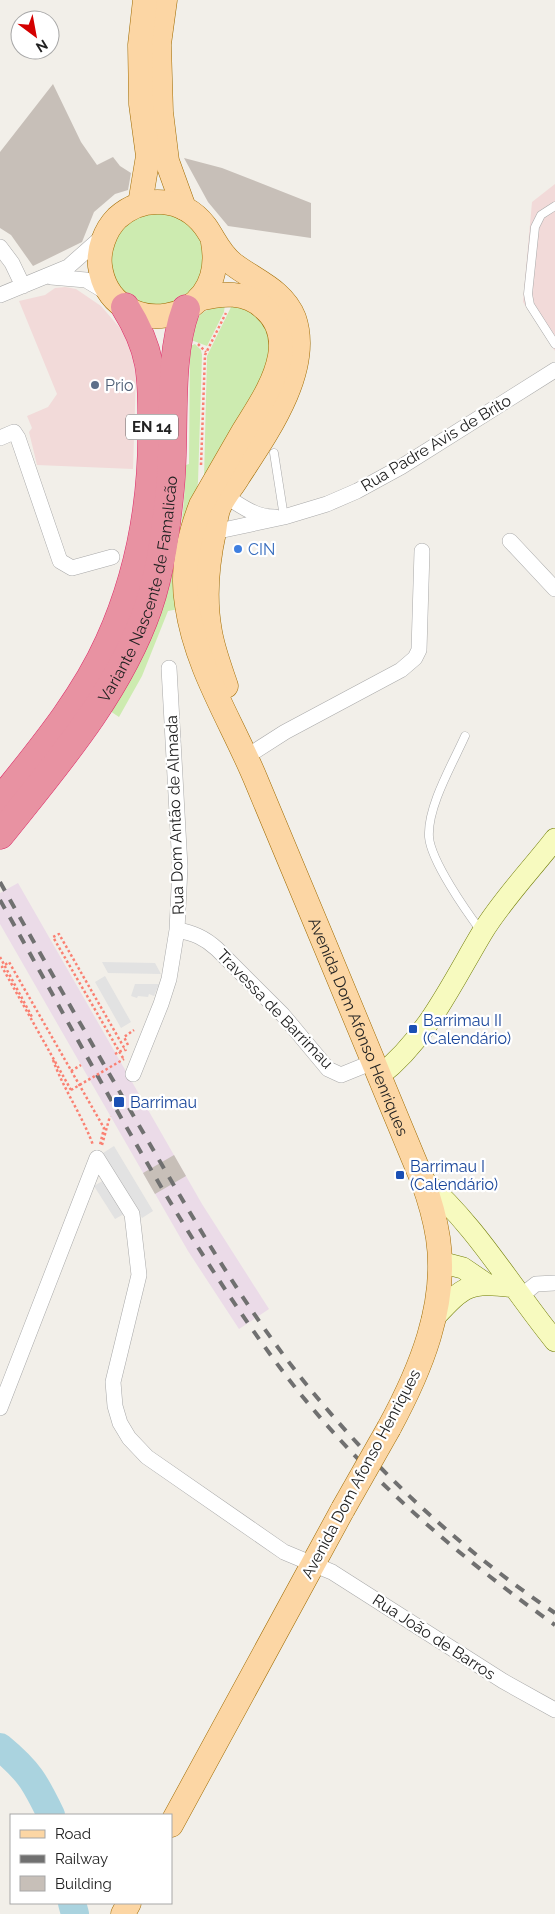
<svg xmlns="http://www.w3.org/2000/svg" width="555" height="1914" viewBox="0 0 555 1914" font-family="Raleway,sans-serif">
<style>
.commercial{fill:#f2dad9}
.industrial{fill:#ebdbe8}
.grass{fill:#cdebb0}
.parking{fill:#e2e2e2}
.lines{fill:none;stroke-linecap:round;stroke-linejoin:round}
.river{stroke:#aad3df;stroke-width:28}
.building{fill:#c7bfb8}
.lane-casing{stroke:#a9a9a9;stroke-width:9}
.street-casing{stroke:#a9a9a9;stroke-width:16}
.secondary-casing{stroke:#707d05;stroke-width:22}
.primary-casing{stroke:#a06b00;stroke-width:25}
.highway-casing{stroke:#dc2a67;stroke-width:29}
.path{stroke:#fa8072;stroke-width:2.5;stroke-dasharray:2.5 2.5;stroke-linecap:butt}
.lane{stroke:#fff;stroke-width:8}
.street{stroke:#fff;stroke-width:15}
.secondary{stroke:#f7fabf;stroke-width:21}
.primary{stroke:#fcd6a4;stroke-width:24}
.highway{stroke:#e892a2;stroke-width:28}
.rail{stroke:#707070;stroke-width:4;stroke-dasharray:10 10;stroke-linecap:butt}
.primary-bridge-casing{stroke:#a06b00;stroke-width:25;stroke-linecap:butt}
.path-bridge{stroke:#fa8072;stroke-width:2.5;stroke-dasharray:2.5 2.5;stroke-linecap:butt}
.primary-bridge{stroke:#fcd6a4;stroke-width:24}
.service-dot{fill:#5c6f8a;stroke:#fff;stroke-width:2}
.shop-dot{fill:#3f7fe0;stroke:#fff;stroke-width:2}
.transit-dot{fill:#1a4fb4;stroke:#fff;stroke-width:2}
.labels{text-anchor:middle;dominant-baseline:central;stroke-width:4.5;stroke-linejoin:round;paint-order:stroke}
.shield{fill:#fff;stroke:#646464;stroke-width:1}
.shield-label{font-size:15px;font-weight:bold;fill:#222}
.service-label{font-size:16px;fill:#4e5e75;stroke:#fff;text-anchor:start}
.street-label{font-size:16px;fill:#222;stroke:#fff}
.shop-label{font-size:16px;fill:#366cbe;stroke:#fff;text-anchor:start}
.transit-label{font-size:16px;fill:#164399;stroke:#fff;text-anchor:start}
</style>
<rect width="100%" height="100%" fill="#f2efe9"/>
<path class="commercial" d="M555,184V351L523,302L532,202Z
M65,287L76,289L101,306L120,328L131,347L136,375L133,469L37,465L29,432L32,428L27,416L48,407L57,394L19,301L45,295L55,288Z"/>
<path class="industrial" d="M18,883L202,1204L269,1309L239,1329L188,1251L0,924V893Z"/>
<path class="grass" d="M110 259a47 47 0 1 1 94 0a47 47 0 1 1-94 0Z
M233,303L253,309L269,330V361L256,388L204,479L207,356Z
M225,304L224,312L207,346L191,340C196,315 199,311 225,304Z
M195,344L201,350L202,355L198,482L179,609L168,611L142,676L119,717L110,711C126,680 148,647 160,615C178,567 184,516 186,465L189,464L190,346Z"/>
<path class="parking" d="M102,962L155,963L161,974L108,973Z
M105,976L131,1022L121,1028L95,982Z
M135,984H159L154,996L149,994L148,997L138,996L137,998L131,996Z
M114,1146L153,1211L142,1218L103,1153Z
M104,1180L124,1214L115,1219L94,1186Z"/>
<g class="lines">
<path class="river" d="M0,1747C29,1771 35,1782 51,1815
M72,1903L75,1914"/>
</g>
<path class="building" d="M53,84L81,142L97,165L113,157L120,166L131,173L128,190L115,194L94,212L82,242L33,266L11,235L0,228V152Z
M184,158L222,168L311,203V238L228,226L208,202Z
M174,1155L186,1176L155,1194L143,1173Z"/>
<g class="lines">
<g class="lane-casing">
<path id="lane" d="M555,206L541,215L535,227L528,294L530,305L555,344
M274,453L284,517
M465,736C453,763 427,807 429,837C431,861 466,911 481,931"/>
</g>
<g class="street-casing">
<path id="street" d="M0,247L12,263L23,286
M51,277L86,280L111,295
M0,295L68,267L103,236
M0,438L14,432L18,438L60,561L72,568L112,557
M225,496C242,506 254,517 275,517
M214,532L284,517L327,504L357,491L401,467L555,370
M510,541L555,589
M246,757L285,732L401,670L415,658L419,650L422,551
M177,930C194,933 205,938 217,949L283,1015L328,1069L341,1075L373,1062
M133,1074L161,1004L169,979L177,930L180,867L169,668
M97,1158L132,1214L139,1275L113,1382L115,1406L120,1423L129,1438L147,1457L284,1552L332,1572L503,1681L555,1710
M521,1296L536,1284L555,1283
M0,1408L97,1158"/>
</g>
<g class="secondary-casing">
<path id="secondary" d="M379,1076C426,1040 452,983 482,933C502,900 531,870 555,839
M422,1179C476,1225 511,1287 555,1341
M440,1262L463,1268L485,1283
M432,1320C464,1286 467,1281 514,1287"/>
</g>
<g class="primary-casing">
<g id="primary">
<path d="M165,0L159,44L161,112L167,161L184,208"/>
<path d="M140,204L148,156L141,104L140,45L145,0"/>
<path d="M213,242C229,330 110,342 100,266C98,250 105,230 117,218C143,194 183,197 205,226C215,240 219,253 233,264C255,281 283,290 294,318C312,370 266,434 238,477C232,487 224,496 219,507C216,514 215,524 214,532C207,564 204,599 210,632C213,650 220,668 226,686"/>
<path id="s1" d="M199,299C222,293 246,291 264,308C278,320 283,338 280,356C275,384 257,409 243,432C229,456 215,481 201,505C189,536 181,571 187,605C196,668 232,722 256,780C311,913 368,1046 422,1179C429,1198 435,1218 438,1238C448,1305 420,1371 389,1428"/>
<path d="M171,1825L343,1509"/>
<path d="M123,1914L129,1903"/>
</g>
</g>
<g class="highway-casing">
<g id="highway">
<path d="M0,801C39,752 83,700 109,642C139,576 152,506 152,433C152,380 154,353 125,307"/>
<path id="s2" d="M0,835C56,765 118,694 148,608C161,570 166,529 170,489C176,434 167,360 186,309"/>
</g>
</g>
<path class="path" d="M198,344L206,352
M201,465L205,355L226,313
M0,957L32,1017
M128,1045L124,1037L134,1030
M115,1054L125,1049
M123,1058L53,937L59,934L126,1051
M53,1060C64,1090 82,1115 93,1145
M71,1071L81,1065
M71,1090L2,967L9,962L104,1128L100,1145
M102,1145L110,1116"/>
<use href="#lane" class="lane"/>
<use href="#street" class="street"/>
<use href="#secondary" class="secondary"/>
<use href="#primary" class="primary"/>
<use href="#highway" class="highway"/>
<path class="rail" d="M0,882C51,973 103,1063 155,1153C197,1225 238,1295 288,1361C363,1459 453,1544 555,1613
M0,900C90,1059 177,1232 287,1377C362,1474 455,1554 555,1625"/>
<g class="primary-bridge-casing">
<path id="primary-bridge" d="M343,1509L389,1428"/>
</g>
<path class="path-bridge" d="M71,1090L124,1059"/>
<use href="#primary-bridge" class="primary-bridge"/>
</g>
<circle class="service-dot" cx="95" cy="385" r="5"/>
<circle class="shop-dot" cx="238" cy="549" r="5"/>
<g class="transit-dot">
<rect x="408" y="1024" width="10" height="10" rx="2.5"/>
<rect x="113" y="1096" width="12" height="12" rx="2.5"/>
<rect x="395" y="1170" width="10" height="10" rx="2.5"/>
</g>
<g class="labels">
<rect class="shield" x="126" y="414.5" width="52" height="25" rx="4"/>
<g class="shield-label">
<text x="152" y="427">EN 14</text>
</g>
<g class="service-label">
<text x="105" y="385">Prio</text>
</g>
<g class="street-label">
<text transform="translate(436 443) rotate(-31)">Rua Padre Avis de Brito</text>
<text stroke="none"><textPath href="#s2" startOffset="288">Variante Nascente de Famalicão</textPath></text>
<text transform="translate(175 815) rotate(-92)">Rua Dom Antão de Almada</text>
<text transform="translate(275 1009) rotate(46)">Travessa de Barrimau</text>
<text stroke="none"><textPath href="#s1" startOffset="849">Avenida Dom Afonso Henriques</textPath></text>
<text transform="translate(361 1474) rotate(-62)">Avenida Dom Afonso Henriques</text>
<text transform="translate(434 1637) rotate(33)">Rua João de Barros</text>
</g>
<g class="shop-label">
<text x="248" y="549">CIN</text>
</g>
<g class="transit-label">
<text x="423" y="1020">Barrimau II<tspan x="423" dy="18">(Calendário)</tspan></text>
<text x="130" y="1102">Barrimau</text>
<text x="410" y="1166">Barrimau I<tspan x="410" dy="18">(Calendário)</tspan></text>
</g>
</g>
<rect x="10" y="1814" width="162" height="90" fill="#ffffff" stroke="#a7a7a7"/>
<rect x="20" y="1830" width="25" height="8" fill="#fcd6a4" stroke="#a7a7a7"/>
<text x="55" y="1839" font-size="15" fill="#222222">Road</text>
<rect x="20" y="1855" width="25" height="8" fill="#707070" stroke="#a7a7a7"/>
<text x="55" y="1864" font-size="15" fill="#222222">Railway</text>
<rect x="20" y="1876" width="25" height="15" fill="#c7bfb8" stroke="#a7a7a7"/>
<text x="55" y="1889" font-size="15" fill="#222222">Building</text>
<g transform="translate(35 35) rotate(148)"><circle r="24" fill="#ffffff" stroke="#a7a7a7"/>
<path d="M0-4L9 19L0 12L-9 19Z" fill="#d40000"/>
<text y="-8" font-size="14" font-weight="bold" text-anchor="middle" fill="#222222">N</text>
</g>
</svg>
